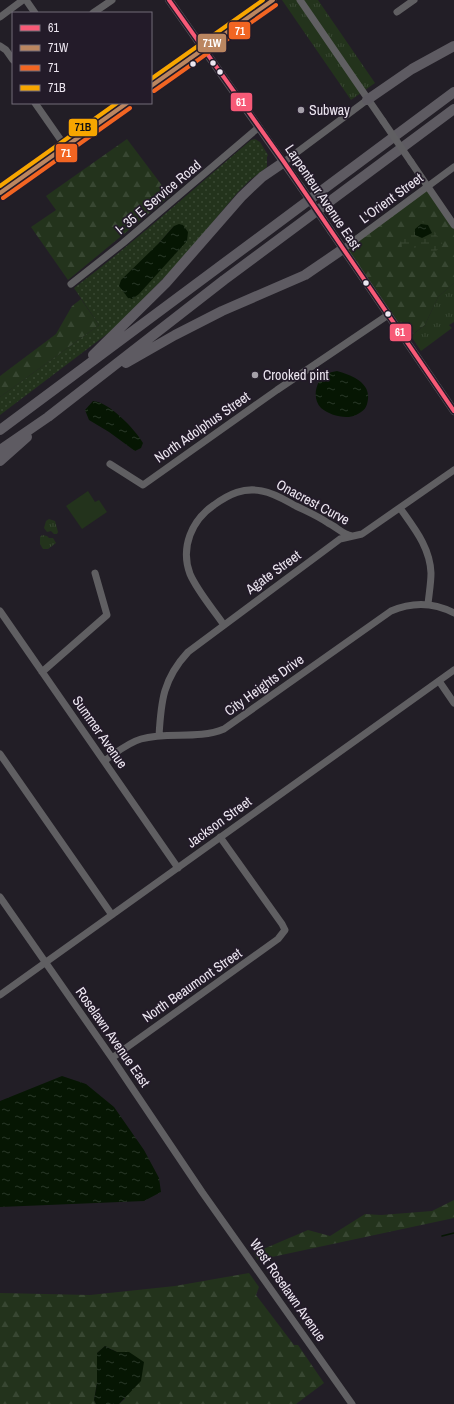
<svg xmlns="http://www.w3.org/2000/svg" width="454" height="1404" viewBox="0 0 454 1404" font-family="'Archivo Narrow',sans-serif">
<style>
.grass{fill:url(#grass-dots);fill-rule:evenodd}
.forest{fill:url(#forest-firs)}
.wetland{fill:url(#wetland-marsh)}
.park{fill:url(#park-tufts)}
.pitch{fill:#23331c}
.water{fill:url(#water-ripples)}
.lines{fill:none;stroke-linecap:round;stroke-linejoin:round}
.stream{stroke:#061603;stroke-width:1.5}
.minor{stroke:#605f62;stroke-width:7}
.major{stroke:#58555c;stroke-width:8}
.highway{stroke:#5e5b62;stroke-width:10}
.minor-bridge{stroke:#605f62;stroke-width:7}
.major-bridge{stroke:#58555c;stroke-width:8}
.bus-1-casing{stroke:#231b29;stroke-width:7}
.bus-2-casing{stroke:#231b29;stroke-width:7}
.bus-3-casing{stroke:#231b29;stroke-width:7}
.bus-4-casing{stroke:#231b29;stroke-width:7}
.bus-1{stroke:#f75a77;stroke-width:4}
.bus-2{stroke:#bb8660;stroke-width:4}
.bus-3{stroke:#f26522;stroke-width:4}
.bus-4{stroke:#f7a600;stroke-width:4}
.bus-dot{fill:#ece6f0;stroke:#231b29;stroke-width:1.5}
.poi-dot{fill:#a5a0a9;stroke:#231b29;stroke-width:1.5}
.labels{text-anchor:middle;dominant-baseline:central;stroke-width:3.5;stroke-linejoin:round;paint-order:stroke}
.poi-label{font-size:14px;fill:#ece6f0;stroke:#231b29;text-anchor:start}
.street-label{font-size:14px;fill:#ece6f0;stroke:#231b29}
.line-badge{stroke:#231b29;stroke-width:1.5}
.badge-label{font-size:11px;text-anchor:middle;font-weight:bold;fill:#fff}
.pale-badge-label{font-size:11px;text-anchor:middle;font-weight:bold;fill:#111}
</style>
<defs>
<pattern id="grass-dots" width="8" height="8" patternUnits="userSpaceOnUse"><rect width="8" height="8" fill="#23331c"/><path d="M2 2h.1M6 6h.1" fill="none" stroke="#384732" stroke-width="1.8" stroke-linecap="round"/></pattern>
<pattern id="forest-firs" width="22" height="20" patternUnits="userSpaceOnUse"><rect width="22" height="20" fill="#23331c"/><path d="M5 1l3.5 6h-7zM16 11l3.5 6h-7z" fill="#384732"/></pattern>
<pattern id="wetland-marsh" width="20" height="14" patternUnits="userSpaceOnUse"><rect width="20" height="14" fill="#23331c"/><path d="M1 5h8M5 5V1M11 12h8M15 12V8" fill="none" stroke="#384732"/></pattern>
<pattern id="park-tufts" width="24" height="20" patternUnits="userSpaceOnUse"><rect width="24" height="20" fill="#23331c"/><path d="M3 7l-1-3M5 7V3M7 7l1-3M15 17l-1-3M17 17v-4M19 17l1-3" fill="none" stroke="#384732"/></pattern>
<pattern id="water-ripples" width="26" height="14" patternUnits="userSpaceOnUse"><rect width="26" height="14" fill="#061603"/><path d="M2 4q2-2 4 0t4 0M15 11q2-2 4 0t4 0" fill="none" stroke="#2a3828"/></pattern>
</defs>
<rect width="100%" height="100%" fill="#221e26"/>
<path class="grass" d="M255,139L260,142L268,155L267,157V167L250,180L237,193L208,228L194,247L115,328L0,415V397L99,325L74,288C135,242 192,190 251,140ZM174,226L132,299L159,243Z"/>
<path class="forest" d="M127,139L170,196L68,280L31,227L56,210L46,196Z
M428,187L454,225V283L438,297L425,325L405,340L343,249Z
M81,299L99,325L0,397V376L56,334L72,306Z
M454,1200V1218L258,1260L254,1253L308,1230L330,1236L365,1214L381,1215L432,1211Z
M249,1273L259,1287L256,1295L294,1345H298L324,1383L296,1404H119L125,1399L129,1352H117L105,1346L97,1353V1383L94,1400L96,1404H0V1293L90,1295L175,1286Z"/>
<path class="wetland" d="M422,222L430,224L443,245L436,251H424L418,247L410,249L402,248L401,239L413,227Z"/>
<path class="park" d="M282,0H318L375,83L351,100Z
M454,283V322L449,325L452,328L421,351L411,336L425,325L438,297Z
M49,519L55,521L58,532L57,534H54L51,531L47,532L44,528L46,521Z
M42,535L47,536L49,538H53L56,543L48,549H43L40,544V537Z"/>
<path class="pitch" d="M88,491L95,502L99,500L107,512L82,529L66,506Z"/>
<path class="water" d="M179,224L183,225L188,232L187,241L139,294L132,299L128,298L119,286L121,280L159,243L174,226Z
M421,224L428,225L432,233L422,238L415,235V229Z
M337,371C351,375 370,382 368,399C367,408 364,411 356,415C346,420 329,415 321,408C311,398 316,379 328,373C330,372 334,372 337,371Z
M93,401C109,402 135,429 143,443L141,448L135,451L109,432L89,420L85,410Z
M62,1076L86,1084L114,1107L144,1150L159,1178L161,1192L144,1201L0,1207V1101Z
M105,1346L117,1352H129L144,1362L141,1381L119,1404H96L94,1400L97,1383V1353Z"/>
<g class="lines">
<path class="stream" d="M442,1236L454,1233"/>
<path class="minor" d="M26,0L35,13
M300,0L383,121
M397,12L414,0
M93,13L112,0
M0,17L23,0
M0,46L6,50L13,60
M151,86L273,0
M35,103L65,146
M284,162L367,100
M411,162L454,225
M0,193L127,103
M343,249L454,167
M71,284L123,243L259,127
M110,464L143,485L277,390L388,315
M400,508C414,528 430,547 431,573C431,583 429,594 428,604
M0,611L178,868
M224,625C213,609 198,592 190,574C180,547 192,520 214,505C229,494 244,487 262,491C274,493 285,500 296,506C306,511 318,516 328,523C337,527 342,534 352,536
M42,672L107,615L95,573
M439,681L454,703
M159,736C161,701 163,679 188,652L340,539L362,534L454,470
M0,754L112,915
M104,761C116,753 127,743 141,739C168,731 197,740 224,729L391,611C412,602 433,602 454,613
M0,897L112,1058L202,1192L352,1404
M0,995L454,670
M112,1058L278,939L285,930L282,924L220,837"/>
<path class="major" d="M169,0L301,187
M331,231L454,411"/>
<path class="highway" d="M367,100L412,69L454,46
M93,355L166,283L242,196L262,177L284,162
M126,363L175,335L222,311L305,275L343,249
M0,430L454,92
M0,450L48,417L224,280L454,109
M0,461L27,437"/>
<path class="minor-bridge" d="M383,121L411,162"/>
<path class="major-bridge" d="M301,187L331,231"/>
<g class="bus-1-casing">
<path id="bus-1" d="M169,0L284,162L454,411"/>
</g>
<g class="bus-2-casing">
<path id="bus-2" d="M151,86L273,0
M0,193L127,103"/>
</g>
<g class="bus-3-casing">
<path id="bus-3" d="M154,91L276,5
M3,198L130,108"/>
</g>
<g class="bus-4-casing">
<path id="bus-4" d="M151,79L263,0
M0,186L117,103"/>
</g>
<use href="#bus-1" class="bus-1"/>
<use href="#bus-2" class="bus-2"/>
<use href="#bus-3" class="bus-3"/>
<use href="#bus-4" class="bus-4"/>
</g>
<g class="bus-dot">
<circle cx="213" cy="63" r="3.5"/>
<circle cx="193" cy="64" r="3.5"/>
<circle cx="220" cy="72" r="3.5"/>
<circle cx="366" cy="283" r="3.5"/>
<circle cx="388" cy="314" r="3.5"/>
</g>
<g class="poi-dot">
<circle cx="301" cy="110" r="4"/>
<circle cx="255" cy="375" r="4"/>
</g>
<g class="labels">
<g class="poi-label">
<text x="309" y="110">Subway</text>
<text x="263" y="375">Crooked pint</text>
</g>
<g class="street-label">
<text transform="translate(158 197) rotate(-40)">I- 35 E Service Road</text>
<text transform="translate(323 197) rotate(56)">Larpenteur Avenue East</text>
<text transform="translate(391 198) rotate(-36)">L'Orient Street</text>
<text transform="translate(202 427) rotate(-35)">North Adolphus Street</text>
<text transform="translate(313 502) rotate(28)">Onacrest Curve</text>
<text transform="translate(273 572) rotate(-36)">Agate Street</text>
<text transform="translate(264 685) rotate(-36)">City Heights Drive</text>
<text transform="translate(100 732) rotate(55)">Summer Avenue</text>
<text transform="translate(219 822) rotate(-36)">Jackson Street</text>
<text transform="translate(192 985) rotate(-35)">North Beaumont Street</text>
<text transform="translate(113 1037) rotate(55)">Roselawn Avenue East</text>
<text transform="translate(288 1290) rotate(55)">West Roselawn Avenue</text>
</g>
</g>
<g class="line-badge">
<rect x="228" y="21" width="23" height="19" rx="4" fill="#f26522"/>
<rect x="197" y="33" width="30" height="20" rx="4" fill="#bb8660"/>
<rect x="230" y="92" width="23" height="20" rx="4" fill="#f75a77"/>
<rect x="68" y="118" width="30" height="19" rx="4" fill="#f7a600"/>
<rect x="55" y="143" width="23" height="20" rx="4" fill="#f26522"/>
<rect x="389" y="323" width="23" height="19" rx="4" fill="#f75a77"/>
</g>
<g class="badge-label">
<text x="240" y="35">71</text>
<text x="212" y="47">71W</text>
<text x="241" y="106">61</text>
<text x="66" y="157">71</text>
<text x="400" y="336">61</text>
</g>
<g class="pale-badge-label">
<text x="83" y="131">71B</text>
</g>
<rect x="12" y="12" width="140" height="92" fill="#231b29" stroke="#736c79"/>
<rect x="20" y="25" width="20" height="6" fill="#f75a77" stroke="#736c79"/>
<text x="48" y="32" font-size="12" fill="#ece6f0">61</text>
<rect x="20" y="45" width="20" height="6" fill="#bb8660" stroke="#736c79"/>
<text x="48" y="52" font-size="12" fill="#ece6f0">71W</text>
<rect x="20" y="65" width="20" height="6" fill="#f26522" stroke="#736c79"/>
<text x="48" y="72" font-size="12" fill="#ece6f0">71</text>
<rect x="20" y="85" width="20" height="6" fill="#f7a600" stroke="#736c79"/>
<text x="48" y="92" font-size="12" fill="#ece6f0">71B</text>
</svg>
